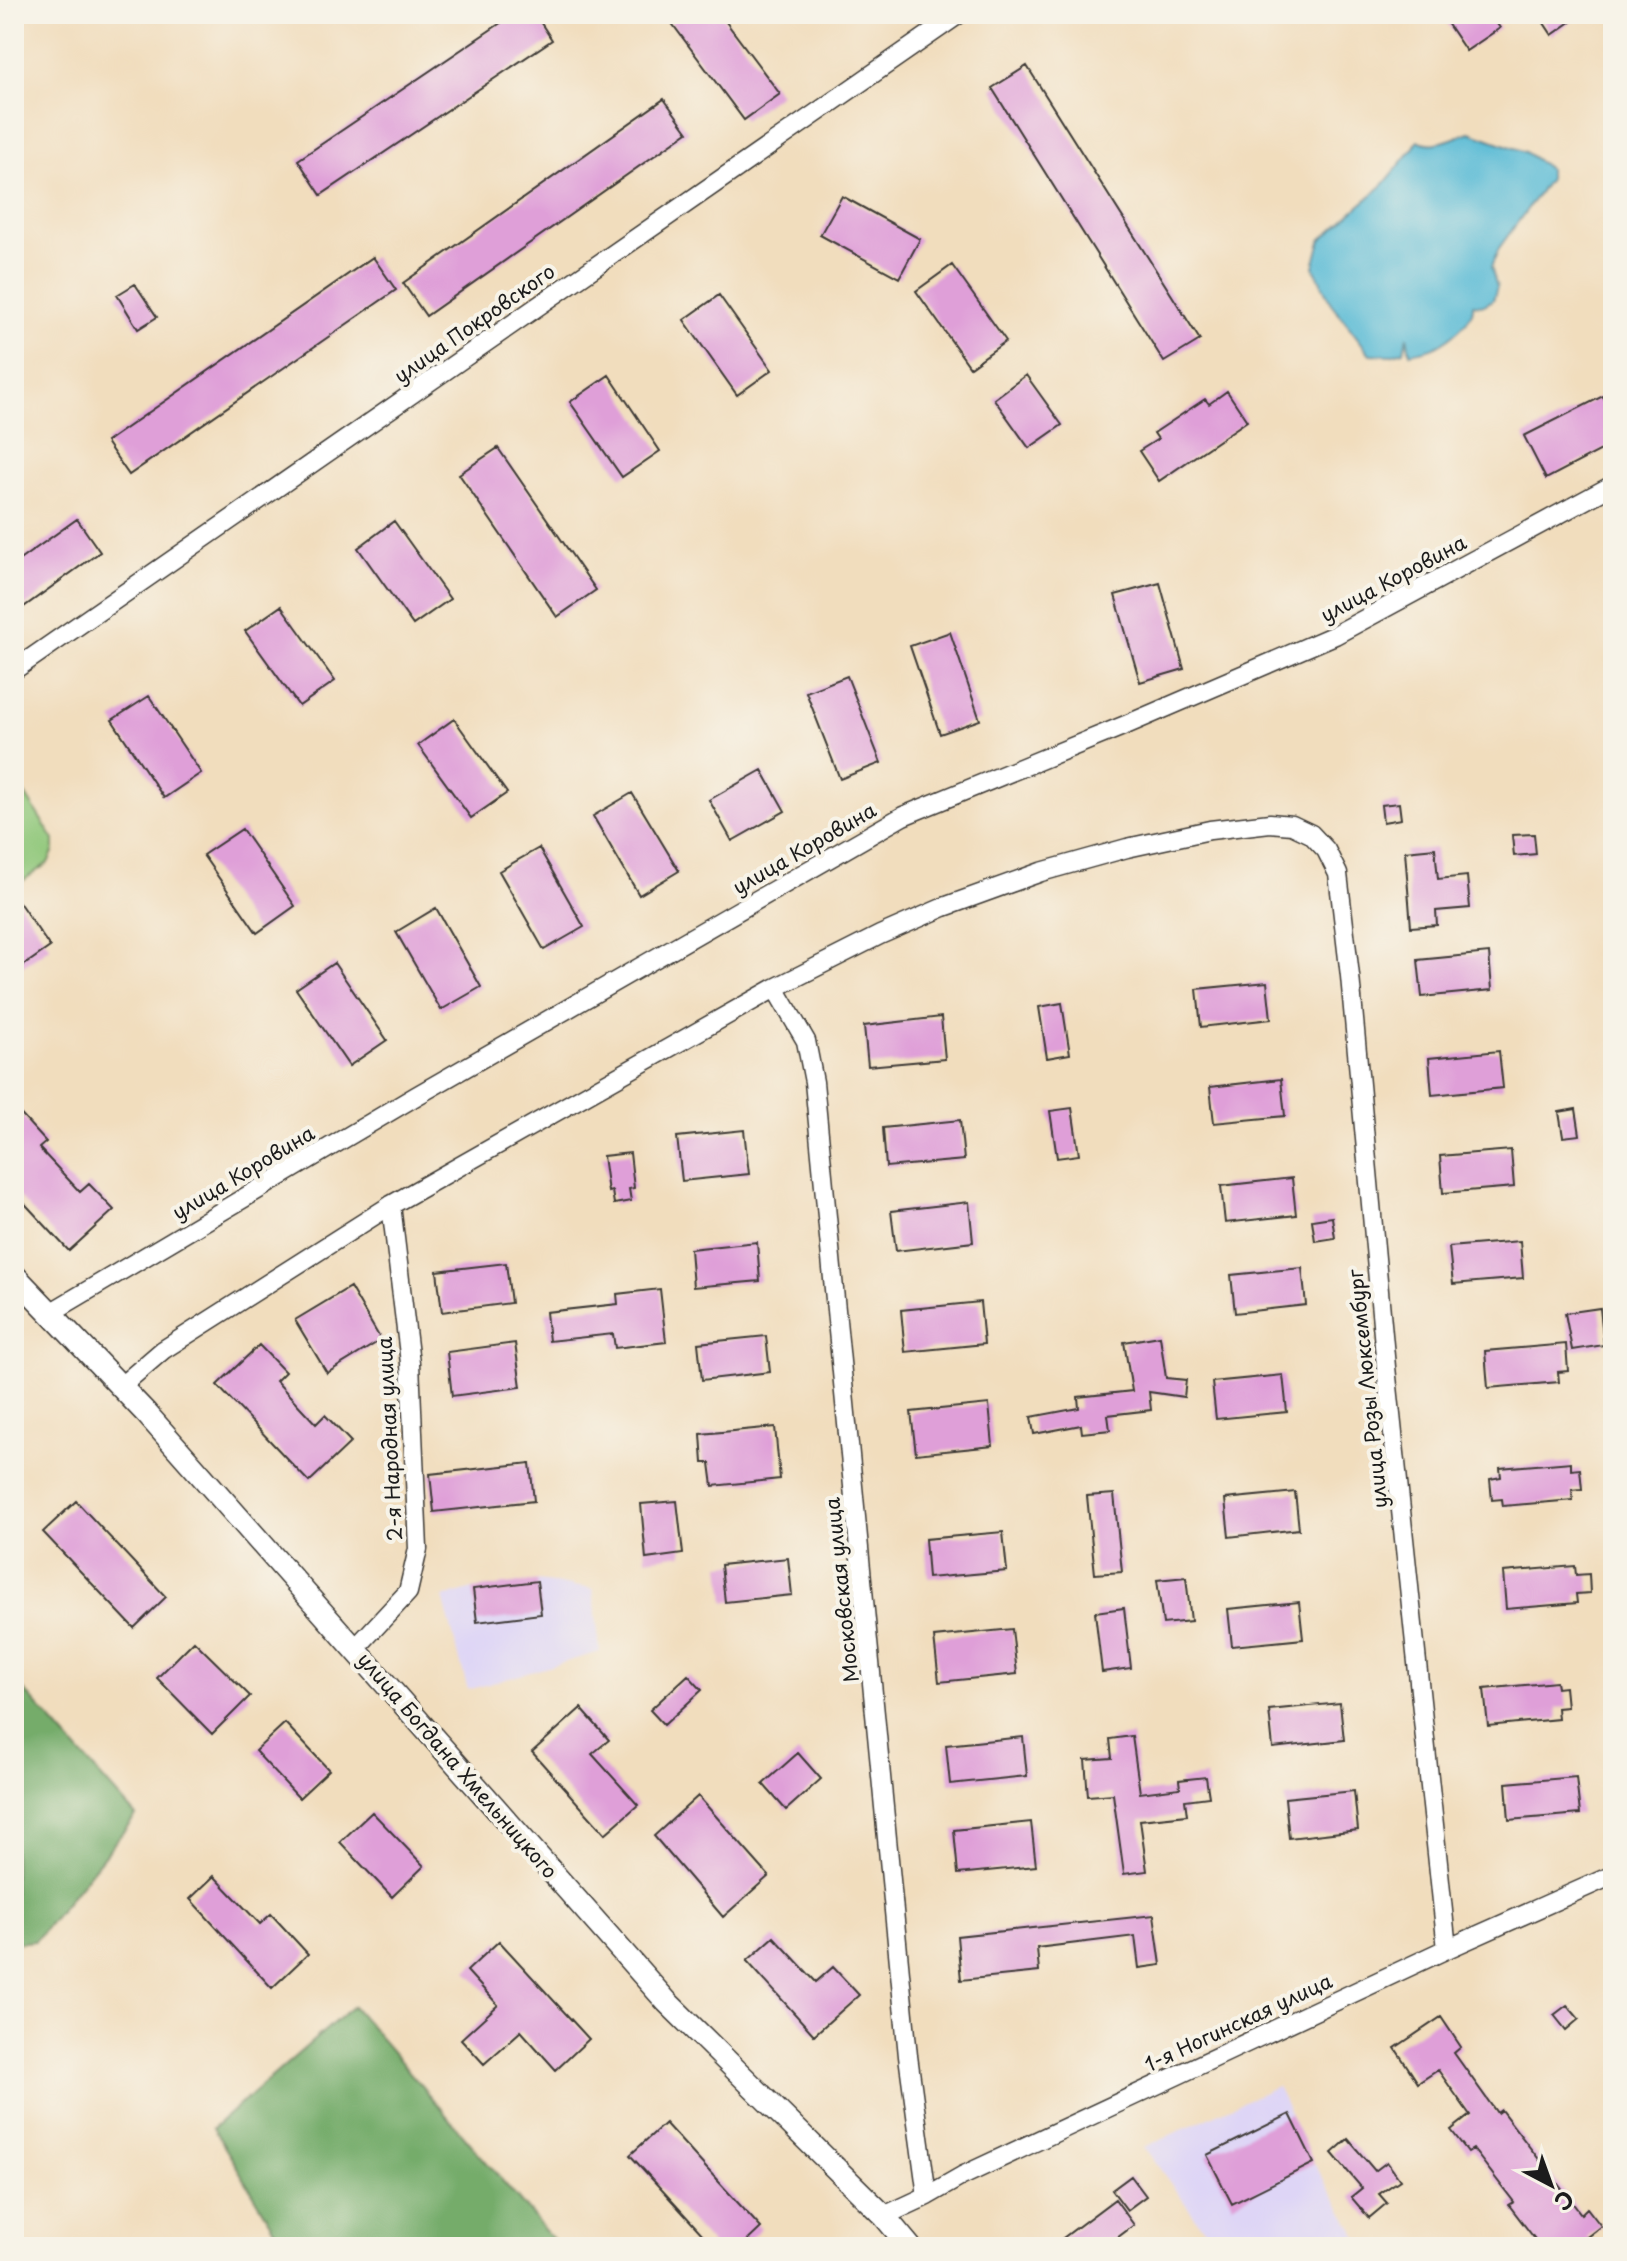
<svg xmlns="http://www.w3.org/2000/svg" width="1627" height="2261" viewBox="0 0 1627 2261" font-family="'Playpen Sans',sans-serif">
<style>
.built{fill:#ded5f6}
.green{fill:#90c77a;stroke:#56724b;stroke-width:2}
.forest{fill:#74ac6a;stroke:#486443;stroke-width:2}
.water{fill:#56bad5;stroke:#396b78;stroke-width:2}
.building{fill:#df9fd8}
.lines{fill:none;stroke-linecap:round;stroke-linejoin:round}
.minor-casing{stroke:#3c3934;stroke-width:21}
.tertiary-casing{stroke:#3c3934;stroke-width:25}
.minor{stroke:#fff;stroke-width:18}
.tertiary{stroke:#fff;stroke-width:22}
.labels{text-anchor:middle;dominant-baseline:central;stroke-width:8;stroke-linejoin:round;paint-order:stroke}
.street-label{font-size:20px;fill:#1c1c1c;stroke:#f7f3e8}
</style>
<rect width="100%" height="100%" fill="#f7f3e8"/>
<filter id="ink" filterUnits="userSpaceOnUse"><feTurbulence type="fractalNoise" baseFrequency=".0125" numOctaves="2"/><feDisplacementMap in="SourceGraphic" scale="16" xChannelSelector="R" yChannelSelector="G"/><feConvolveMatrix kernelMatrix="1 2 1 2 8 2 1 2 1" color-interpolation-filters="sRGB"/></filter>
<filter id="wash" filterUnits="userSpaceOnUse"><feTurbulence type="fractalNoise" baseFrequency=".006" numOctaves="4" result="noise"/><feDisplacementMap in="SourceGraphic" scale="32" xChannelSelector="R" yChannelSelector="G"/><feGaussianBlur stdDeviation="1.8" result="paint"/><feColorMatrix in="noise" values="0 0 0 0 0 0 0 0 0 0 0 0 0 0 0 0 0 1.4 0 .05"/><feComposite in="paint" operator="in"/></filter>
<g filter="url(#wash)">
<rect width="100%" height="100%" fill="#f1ddbd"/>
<path class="built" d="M537,1581L593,1589L600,1652L468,1690L443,1598L473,1589Z
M1277,2086L1314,2163L1364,2247H1217L1144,2147Z"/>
<path class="green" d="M14,789L25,794L54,840V850L48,863L14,887Z"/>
<path class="forest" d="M14,1679L136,1816L35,1941L14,1943Z
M353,2006L559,2247H283L284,2244L213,2128Z"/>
<path class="water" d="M1470,132L1525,152L1549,169V179L1499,248L1491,267L1497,287L1493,300L1484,305L1473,304C1475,320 1450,339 1436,346C1429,350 1419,351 1410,353L1407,336L1404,351L1390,355L1370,354L1330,302L1314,267L1321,240L1384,184L1413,149L1418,140C1435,149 1452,138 1470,132Z"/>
<g id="blocks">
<path class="building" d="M514,14H535L552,40L321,195L298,160Z
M665,14H720L780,94L744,120Z
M1441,14H1490L1500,28L1466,51Z
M1538,14H1582L1552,35Z
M1027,66L1200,340L1164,362L992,88Z
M664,99L688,132L426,316L403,283Z
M842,196L920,239L899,278L820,235Z
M373,257L396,290L129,475L106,442Z
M952,265L1006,341L970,367L916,291Z
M135,284L157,317L138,329L117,295Z
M719,295L772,370L737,395L684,320Z
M609,375L660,451L622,477L570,402Z
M1026,375L1062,425L1029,448L994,399Z
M1227,391L1247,421L1159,481L1139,451L1158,439L1154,433L1205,399L1209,404Z
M1603,396L1613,415V444L1546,479L1524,436Z
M498,448L596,590L557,617L459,474Z
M77,519L100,552L14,614V564Z
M394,521L450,599L413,625L358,548Z
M1160,583L1184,669L1140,682L1115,595Z
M281,606L335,681L299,706L245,631Z
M950,632L980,720L940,734L910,646Z
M847,676L881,763L840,779L806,692Z
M149,696L201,773L164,798L112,720Z
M454,719L507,793L471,818L418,745Z
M762,770L785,811L732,841L709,800Z
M632,793L679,871L639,895L593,816Z
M1399,803L1401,819L1383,822L1381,805Z
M242,829L295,906L257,933L203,855Z
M1534,834L1536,854L1514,856L1512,835Z
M539,848L584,927L544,950L499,871Z
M1435,848L1438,879L1467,876L1470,908L1436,911L1437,925L1411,927L1405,851Z
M14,895L50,947L14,972Z
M436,908L481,987L441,1010L396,932Z
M1489,953L1492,990L1422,997L1418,960Z
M334,963L387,1040L349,1066L296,989Z
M1267,982L1271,1019L1201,1027L1197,989Z
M1062,1003L1070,1054L1047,1058L1039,1007Z
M941,1017L945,1059L868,1066L864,1026Z
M1499,1051L1503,1088L1432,1095L1429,1058Z
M1281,1079L1285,1116L1214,1123L1210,1087Z
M14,1107L46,1142L39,1148L80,1192L89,1184L114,1210L69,1251L14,1192Z
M1072,1108L1079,1155L1057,1158L1050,1111Z
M1576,1109L1580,1135L1563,1137L1559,1112Z
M960,1120L964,1160L886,1167L883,1128Z
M744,1130L749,1174L682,1181L677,1137Z
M1511,1150L1514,1187L1443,1193L1440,1156Z
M630,1153L634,1188L629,1189L631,1201L614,1204L612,1191L608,1192L603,1156Z
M1292,1178L1296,1215L1225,1223L1221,1186Z
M969,1202L973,1242L896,1251L891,1211Z
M1332,1217L1335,1238L1315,1241L1312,1220Z
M1520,1241L1523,1278L1453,1284L1449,1247Z
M757,1242L760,1281L693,1287L690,1249Z
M506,1263L511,1303L442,1312L437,1271Z
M1302,1268L1306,1305L1235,1313L1231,1275Z
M350,1287L381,1340L327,1373L295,1320Z
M660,1289L666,1342L615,1348L613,1334L549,1341L546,1312L618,1304L617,1294Z
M980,1302L984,1344L905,1352L901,1310Z
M1600,1308L1604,1345L1572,1350L1565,1313Z
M766,1336L770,1372L702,1380L698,1343Z
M1160,1336L1166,1378L1186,1380L1184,1397L1149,1392L1151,1410L1108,1415L1110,1430L1082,1433L1081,1425L1034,1434L1031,1417L1079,1408L1078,1397L1132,1391L1124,1342Z
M515,1343L521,1387L452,1396L447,1352Z
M1566,1344L1568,1371L1558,1372L1559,1382L1488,1388L1485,1351Z
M259,1345L285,1372L276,1381L316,1424L325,1415L351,1442L309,1482L217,1385Z
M1283,1375L1287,1412L1216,1419L1212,1382Z
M989,1404L993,1446L916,1454L911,1412Z
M775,1427L780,1479L713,1486L710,1463H703L701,1434Z
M1571,1462V1470L1580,1469L1582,1489L1572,1490L1573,1500L1503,1506L1502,1499L1492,1500L1490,1479L1501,1477L1500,1468Z
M530,1463L534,1501L434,1512L430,1474Z
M1295,1492L1299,1529L1229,1537L1225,1499Z
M1114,1494L1122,1572L1095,1574L1087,1496Z
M76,1501L166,1597L134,1628L43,1532Z
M677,1501L683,1554L646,1559L641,1504Z
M1003,1532L1007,1571L928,1578L925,1539Z
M788,1558L792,1595L725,1602L721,1565Z
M1575,1566L1576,1575L1589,1574L1590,1593L1576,1594L1577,1603L1506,1609L1503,1572Z
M1186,1577L1191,1621L1163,1624L1157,1580Z
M537,1581L541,1614L477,1622L473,1589Z
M1299,1602L1303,1639L1232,1646L1228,1609Z
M1124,1608L1131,1668L1102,1672L1095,1612Z
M1012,1629L1017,1674L939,1682L934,1637Z
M194,1641L250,1696L212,1734L157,1678Z
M688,1675L702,1690L664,1725L650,1710Z
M1556,1682L1557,1688L1565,1687L1567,1707L1557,1708L1558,1719L1488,1726L1484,1689Z
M1340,1703L1344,1740L1273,1748L1269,1710Z
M581,1708L609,1740L592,1754L638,1805L605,1834L532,1752Z
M285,1723L329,1770L299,1798L255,1751Z
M1132,1736L1140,1793L1180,1788L1179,1780L1206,1777L1209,1797L1185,1800L1187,1815L1140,1820L1147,1871L1124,1874L1113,1794L1088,1796L1085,1760L1112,1758L1110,1739Z
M1023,1737L1027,1776L950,1784L946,1745Z
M798,1753L821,1779L786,1810L763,1784Z
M1576,1777L1580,1814L1509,1820L1506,1783Z
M1354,1791L1358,1830L1289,1838L1285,1798Z
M698,1796L769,1876L723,1917L654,1836Z
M372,1812L424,1866L392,1897L340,1842Z
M1031,1822L1036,1866L958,1874L954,1830Z
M214,1876L260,1924L271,1914L308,1954L272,1988L190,1899Z
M1154,1915L1161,1965L1139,1968L1135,1936L1037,1948L1039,1972L961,1980L957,1936Z
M774,1937L816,1982L833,1967L859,1995L814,2035L747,1961Z
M499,1941L589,2039L556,2070L521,2031L484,2064L461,2039L498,2005L467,1971Z
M1567,2005L1579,2019L1566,2030L1554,2015Z
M1441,2017L1461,2047L1454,2053L1497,2113L1501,2110L1581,2214L1587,2208L1601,2226L1587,2237L1595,2247H1541L1509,2205L1514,2202L1473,2149L1468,2152L1451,2130L1470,2115L1438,2070L1418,2083L1407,2066L1395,2048Z
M1290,2114L1314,2163L1232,2204L1207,2155Z
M665,2123L761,2228L741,2247H714L630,2155Z
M1348,2139L1375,2171L1387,2162L1400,2180L1379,2194L1387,2203L1369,2218L1351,2197L1362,2188L1332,2153Z
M1131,2176L1146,2196L1127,2210L1112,2190Z
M1115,2199L1134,2225L1105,2247H1051Z"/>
</g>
</g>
<g filter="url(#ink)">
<use href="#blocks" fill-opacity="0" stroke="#3c3934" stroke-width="2"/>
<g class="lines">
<g class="minor-casing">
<path id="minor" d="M14,670L959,14
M775,988L806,1041L814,1082L908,2056L927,2196
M50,1313L416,1096L903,816L1128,724L1335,635L1613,485
M120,1387L163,1350L391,1205L775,988L880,935L944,907L1041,872L1127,848L1210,830L1270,823L1292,825L1311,834L1326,850L1338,874L1350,976L1386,1367L1447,1949
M355,1649L408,1592L418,1549L410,1363L391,1205
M884,2216L927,2196L962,2176L1447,1949L1613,1875"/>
</g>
<g class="tertiary-casing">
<path id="tertiary" d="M14,1275L146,1413L667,2002L884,2216L910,2247"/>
</g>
<use href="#minor" class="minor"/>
<use href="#tertiary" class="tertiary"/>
</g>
</g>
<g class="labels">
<g class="street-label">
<text transform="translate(474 323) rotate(-35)">улица Покровского</text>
<text transform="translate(1393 578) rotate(-28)">улица Коровина</text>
<text transform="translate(804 848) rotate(-30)">улица Коровина</text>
<text transform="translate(243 1172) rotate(-31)">улица Коровина</text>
<text transform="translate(1367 1389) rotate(-96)">улица Розы Люксембург</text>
<text transform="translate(389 1439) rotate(-93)">2-я Народная улица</text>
<text transform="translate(841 1590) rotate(-96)">Московская улица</text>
<text transform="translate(458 1765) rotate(49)">улица Богдана Хмельницкого</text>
<text transform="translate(1238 2022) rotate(-25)">1-я Ногинская улица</text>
</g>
</g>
<rect width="1627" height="2261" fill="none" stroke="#f7f3e8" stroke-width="48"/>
<g transform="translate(1551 2185) rotate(139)" stroke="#f7f3e8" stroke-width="6" paint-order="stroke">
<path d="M0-6L14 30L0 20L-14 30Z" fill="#1c1c1c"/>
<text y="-12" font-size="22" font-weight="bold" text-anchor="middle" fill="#1c1c1c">С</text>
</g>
</svg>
